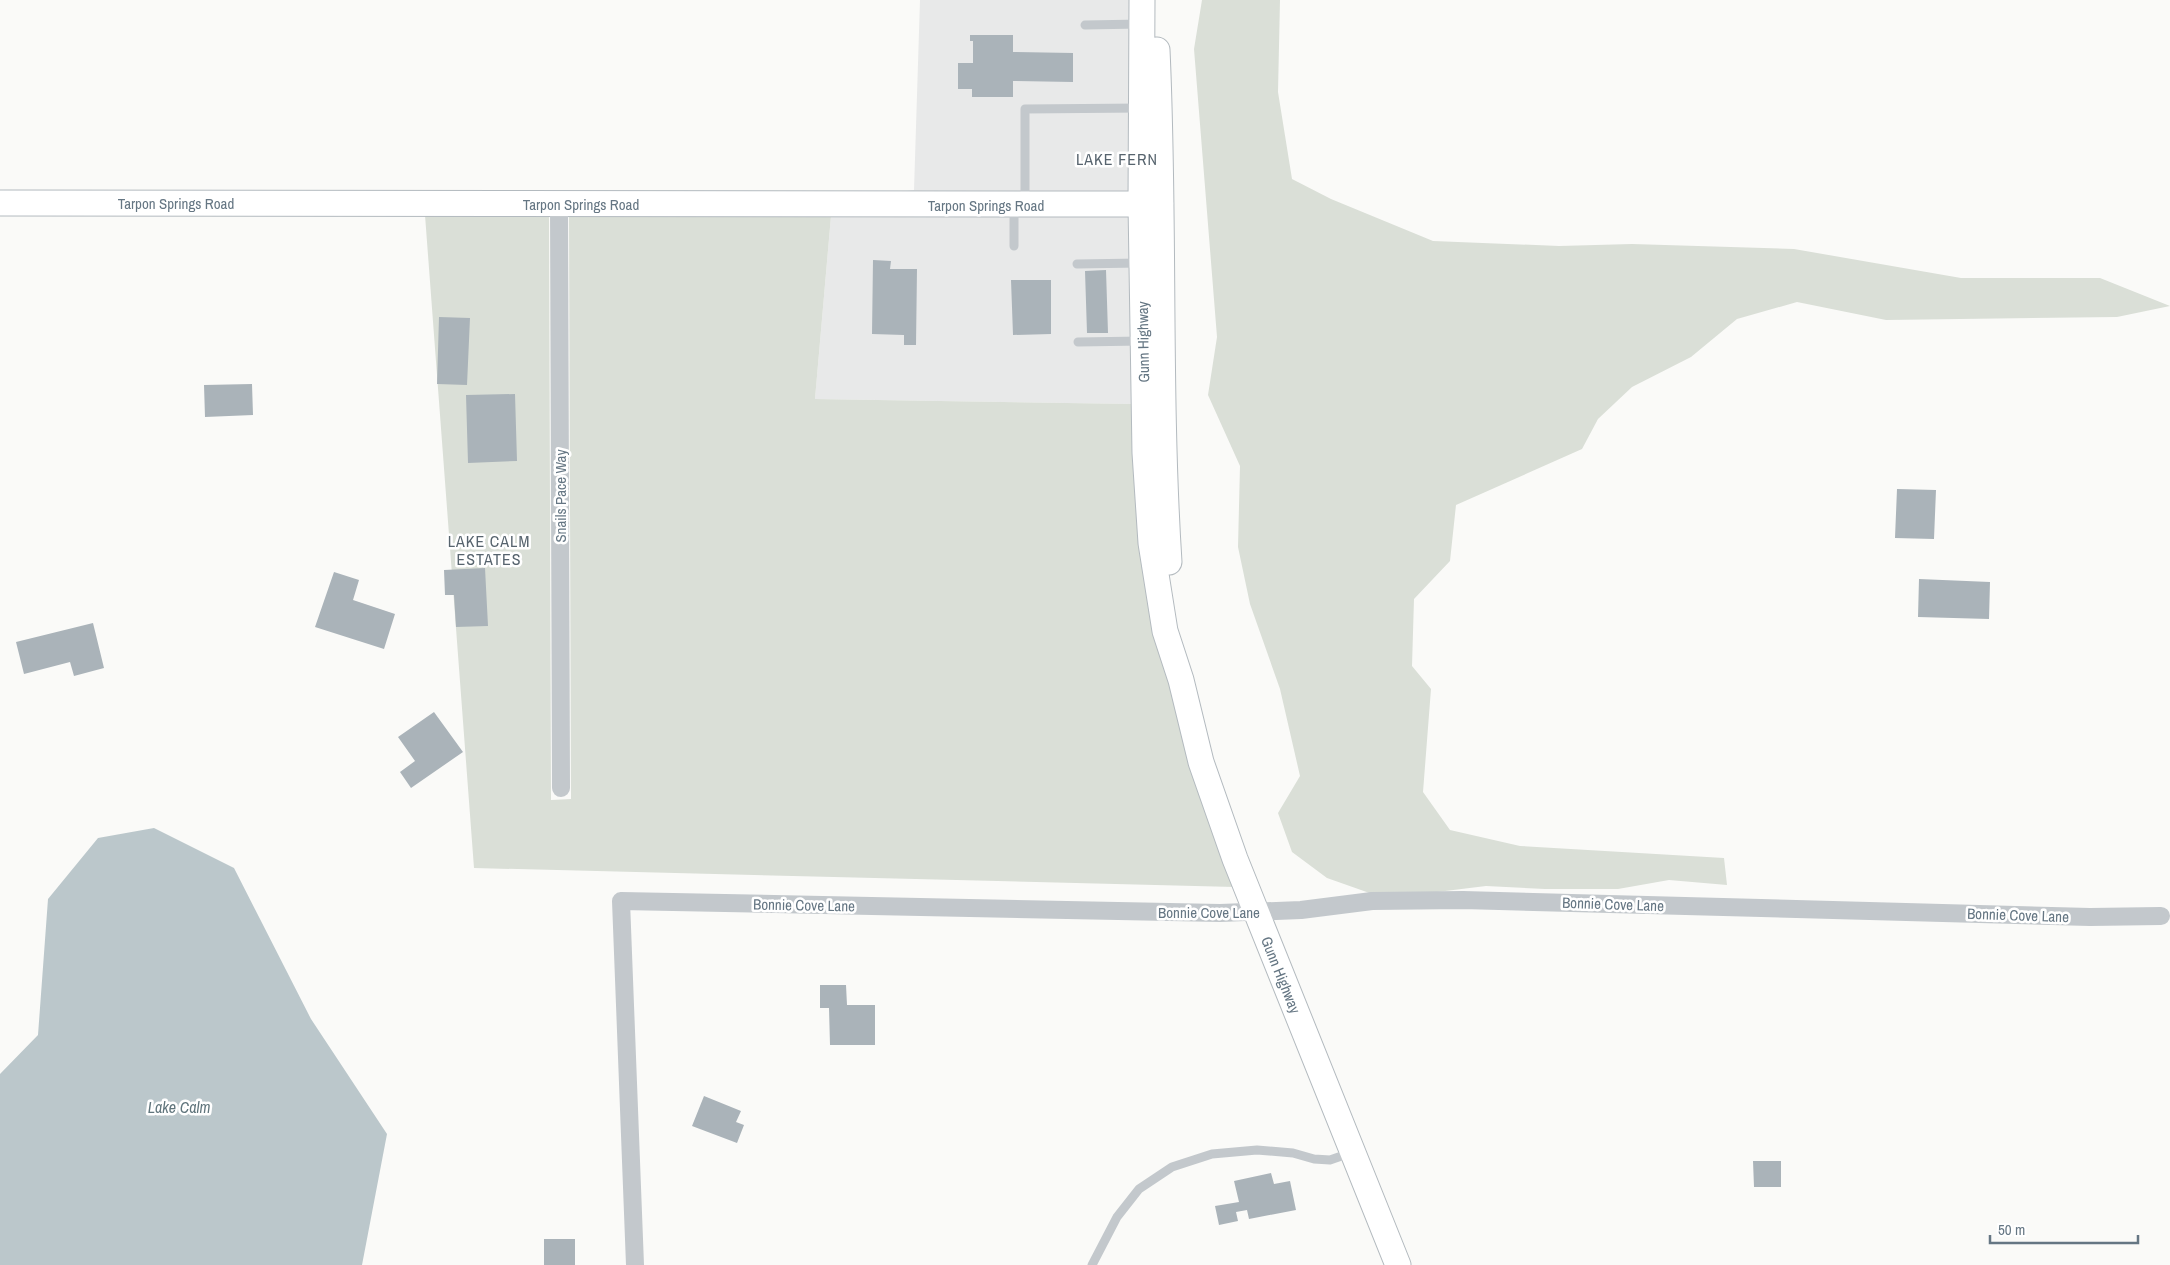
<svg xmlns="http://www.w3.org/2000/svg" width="2170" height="1265" viewBox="0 0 2170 1265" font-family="'Archivo Narrow',sans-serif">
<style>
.built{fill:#e8e9e9}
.green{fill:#dadfd7}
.water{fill:#bbc7cb}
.building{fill:#aab3b9}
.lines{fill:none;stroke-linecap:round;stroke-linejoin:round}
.secondary-casing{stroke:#b3babf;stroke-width:27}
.lane{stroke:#c3c8cc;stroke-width:9}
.street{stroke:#c3c8cc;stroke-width:18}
.secondary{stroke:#fff;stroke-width:25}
.labels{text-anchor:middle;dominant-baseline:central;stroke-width:5;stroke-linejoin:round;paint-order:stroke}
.street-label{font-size:15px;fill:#657683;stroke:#fff}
.neighbourhood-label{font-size:16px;letter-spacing:1px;fill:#57646e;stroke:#fff}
.water-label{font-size:16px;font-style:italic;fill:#60757c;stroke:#fff}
</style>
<rect width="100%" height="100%" fill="#fafaf8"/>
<path class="built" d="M920,0H1132L1131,193H889L914,190Z
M831,216H1131L1134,404L815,399Z"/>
<path class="green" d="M1202,0H1280L1278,92L1292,179L1331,199L1433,241L1559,246L1632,244L1794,249L1961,278H2100L2170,306L2117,317L1886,320L1797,302L1737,319L1691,357L1632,387L1598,419L1582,449L1456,505L1450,561L1414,599L1412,666L1431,689L1423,792L1450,830L1520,846L1724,858L1727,885L1669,880L1618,889H1545L1486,886L1437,892L1395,902L1327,878L1292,852L1278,813L1300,776L1280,689L1250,604L1238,547L1240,466L1208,395L1217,337L1194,49Z
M425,215H549L551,800L571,799L569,216H831L815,399L1134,404L1135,454L1235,887L474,868Z"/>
<path class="water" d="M154,828L234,868L311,1019L387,1134L362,1265H0V1074L38,1035L48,899L98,838Z"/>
<path class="building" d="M970,35H1013V52L1073,53V82L1013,81V97H972V89H958V63H973V41H970Z
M873,260L891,261L890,269H917L916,345H904V335L872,334Z
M1106,270L1108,333H1087L1085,271Z
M1011,280H1051V334L1013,335Z
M439,317L470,318L467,385L437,384Z
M252,384L253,415L205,417L204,385Z
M515,394L517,461L468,463L466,395Z
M1897,489L1936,490L1934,539L1895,538Z
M485,568L488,626L456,627L454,595H445L444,570Z
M334,572L359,580L353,600L395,614L384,649L315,627Z
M1919,579L1990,582L1989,619L1918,617Z
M93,623L104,668L74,676L70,662L24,674L16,642Z
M434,712L463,752L411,788L400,772L415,761L398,737Z
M820,985H846L847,1005H875V1045H830L829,1008H820Z
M704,1096L741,1111L736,1122L744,1125L737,1143L692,1126Z
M1753,1161H1781V1187H1754Z
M1271,1173L1274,1184L1290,1181L1296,1210L1249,1219L1247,1210L1236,1212L1238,1221L1219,1225L1215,1206L1239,1202L1234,1181Z
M544,1239H575V1265H544Z"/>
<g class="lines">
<g class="secondary-casing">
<path id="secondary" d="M1142,0L1141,204L1145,453L1151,543L1165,631L1181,680L1201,762L1235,859L1398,1265
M1157,50C1165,221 1158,392 1169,562
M0,203L1161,204"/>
</g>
<path class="lane" d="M1085,25L1141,24
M1025,202V109L1141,108
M1014,205V246
M1077,264L1139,263
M1078,342L1142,341
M1092,1265L1117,1217L1139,1189L1172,1167L1212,1154L1257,1150L1293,1153L1314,1159L1330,1160L1353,1152"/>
<path class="street" d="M559,204L561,788
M635,1265L621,901L1220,913L1301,910L1372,901L1463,900L2090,917L2161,916"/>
<use href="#secondary" class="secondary"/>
</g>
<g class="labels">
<g class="street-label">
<text x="176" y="203">Tarpon Springs Road</text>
<text x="581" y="204">Tarpon Springs Road</text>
<text x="986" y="205">Tarpon Springs Road</text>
<text transform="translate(1143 342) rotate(-91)">Gunn Highway</text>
<text transform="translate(560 496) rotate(-90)">Snails Pace Way</text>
<text transform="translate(1613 904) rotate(2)">Bonnie Cove Lane</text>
<text transform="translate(804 905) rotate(1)">Bonnie Cove Lane</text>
<text x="1209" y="912">Bonnie Cove Lane</text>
<text transform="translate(2018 915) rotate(2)">Bonnie Cove Lane</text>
<text transform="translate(1281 975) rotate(68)">Gunn Highway</text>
</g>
<g class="neighbourhood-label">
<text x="1117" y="159">LAKE FERN</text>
<text x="489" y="541">LAKE CALM<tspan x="489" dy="18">ESTATES</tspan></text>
</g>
<g class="water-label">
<text x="179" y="1107">Lake Calm</text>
</g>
</g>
<path d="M1990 1235v8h148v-8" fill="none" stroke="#657683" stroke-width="2.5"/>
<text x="1998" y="1235" font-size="15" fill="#657683" stroke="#ffffff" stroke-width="4" paint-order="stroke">50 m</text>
</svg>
